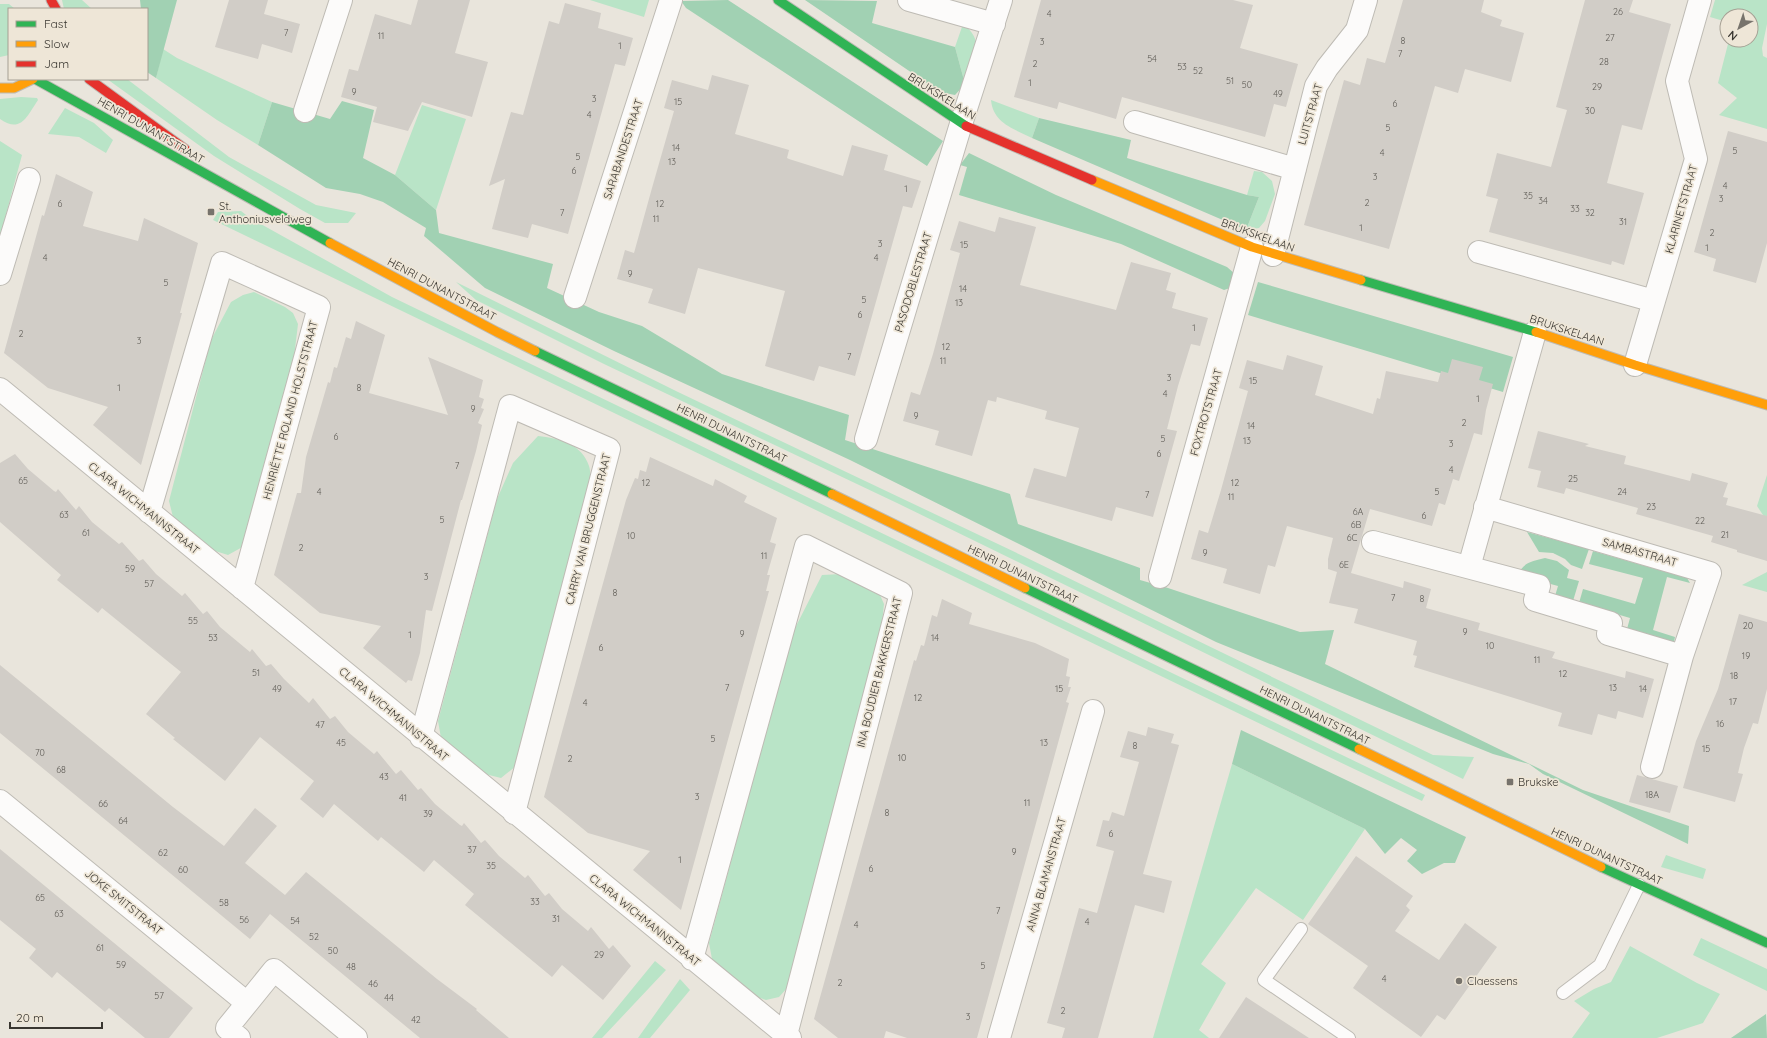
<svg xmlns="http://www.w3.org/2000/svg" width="1767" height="1038" viewBox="0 0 1767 1038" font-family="Quicksand,sans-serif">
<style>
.green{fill:#b9e4c7}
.forest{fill:#a1d1b3}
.building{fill:#d1cdc7}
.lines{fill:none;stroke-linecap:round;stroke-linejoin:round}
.lane-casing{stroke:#bebbb4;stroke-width:14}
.street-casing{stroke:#bebbb4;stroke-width:24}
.fast-casing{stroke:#bebbb4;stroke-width:11}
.slow-casing{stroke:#bebbb4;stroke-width:11}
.jam-casing{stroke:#bebbb4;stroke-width:11}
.lane{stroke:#fcfbfa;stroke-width:12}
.street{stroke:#fcfbfa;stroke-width:22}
.fast{stroke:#30b455;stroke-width:9}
.slow{stroke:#ff9f0a;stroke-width:9}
.jam{stroke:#e5322d;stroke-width:9}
.poi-dot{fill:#77736c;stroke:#eee6d7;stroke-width:1.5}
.labels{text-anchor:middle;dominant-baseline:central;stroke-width:3.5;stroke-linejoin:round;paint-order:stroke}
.number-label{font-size:9px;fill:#5f5c56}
.street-label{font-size:11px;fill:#393630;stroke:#eee6d7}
.poi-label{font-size:11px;fill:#393630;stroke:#eee6d7;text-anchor:start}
</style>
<rect width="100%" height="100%" fill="#e9e5dc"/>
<path class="green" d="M62,0H82L92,9H64Z
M590,0H649L644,17Z
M1715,0H1767V24L1762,48L1763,56L1767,58V129L1719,115L1737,98L1718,83L1729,40H1751V16H1727V22L1710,17Z
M0,4H9L15,9H9V55L0,57Z
M963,24C987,42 974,62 965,84L955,47Z
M163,49L177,58L272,102L258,145L217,120L156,78Z
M107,79H127L229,157L316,205L356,213L348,223H325L300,209L214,156Z
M21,97L37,98L38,100C27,116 21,134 0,119V99Z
M991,100L1039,118L1032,138C1014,129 993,123 991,100Z
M422,105L466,119L436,210L395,175Z
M65,108L94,123L113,140L106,153L79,137L48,134Z
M0,141L22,155L0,237Z
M1254,171L1262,172L1272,181L1275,194L1265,221L1259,228L1246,230L1259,197L1247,195Z
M241,211L250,218L392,297L1425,795L1422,801L1350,767L213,220L218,212Z
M456,282L678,392L1023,556L1433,755L1474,757L1463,779L897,503L604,364L476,300Z
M254,292L285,307L293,313L298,324L292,374L246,545L228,555L212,550L173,517L169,501L211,340L231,302L243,295Z
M538,436C559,438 582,444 589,466C591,472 590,479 590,485L516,766L501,778L485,774L441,738L438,721L497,499L513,463Z
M1767,475V521L1757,506Z
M1767,572V592L1742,585Z
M842,574L880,595L884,604L878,663L788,987L779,997L766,1000L751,995L712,959L709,943L793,632L822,575Z
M1232,764L1365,829L1303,920L1256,888L1201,964L1226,983L1199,1030L1209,1038H1153Z
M1666,855L1706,869L1703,879L1661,867Z
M1701,938L1767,969V991L1693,955Z
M1630,946L1697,983L1720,994L1703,1023L1657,1038H1572L1590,1013L1574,1001L1594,989L1611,982Z
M655,961L666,970L602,1038H592Z
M680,979L690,990L650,1038H638Z"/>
<path class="forest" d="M140,0H177L156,78L147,72V9H141Z
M728,0L943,141L927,166L686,8L681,1Z
M805,0L877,1L872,23L955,47L965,84L955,95L940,92Z
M342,101L374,110L363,158L395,175L436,210L439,233L553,264L547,288L599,312L642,326L722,374L849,415L845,440L1010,494L1018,524L1140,568V580L1168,588L1300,632L1334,630L1325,664L1583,790L1689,826L1688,844L1543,774L1529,764L1493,754L1216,642L850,460L614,351L485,288L424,236L426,228L383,202L360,194L326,188L258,145L272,102L330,119Z
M1039,118L1131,140L1127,158L1247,195L1259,197L1246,230L1032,138Z
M969,153L1056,195L1227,267L1235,274L1230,288L1224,290L1121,244L959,195L967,167L960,165Z
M1258,282L1513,357L1503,392L1248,315Z
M1527,532L1589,549L1582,569L1571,565L1565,559L1553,553L1539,552Z
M1593,551L1687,578L1690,583L1667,577L1653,630L1675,637L1674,642L1627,629L1630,618L1579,603L1583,589L1635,604L1643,578L1589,564Z
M1545,558L1557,561L1569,570L1567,578L1579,581L1573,601L1555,596L1558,586L1518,575C1523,562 1533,561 1545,558Z
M1241,730L1466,837L1455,863H1444L1422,874L1407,861L1417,850L1401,838L1385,854L1365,829L1232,764Z
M1766,1014L1767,1038H1731Z"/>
<path class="building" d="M229,0H268L264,14L300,24L292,53L262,44L258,59L215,47Z
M418,0H470L455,53L488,62L472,117L422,102L408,131L373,122L377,107L341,97L349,69L358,71L375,14L411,25Z
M1041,0H1233L1253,5L1240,48L1298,64L1286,107L1274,104L1265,137L1122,97L1116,119L1059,102L1057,109L1014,97Z
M1403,0H1484L1481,12L1502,20L1500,26L1524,33L1511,82L1465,69L1458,93L1435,86L1389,249L1304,225L1344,80L1360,85L1367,58L1385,63Z
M1585,0H1633L1629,12L1671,24L1642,130L1622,125L1607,183L1644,193L1624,265L1612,261L1611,265L1489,232L1498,199L1486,196L1497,153L1551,167L1567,110L1556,107Z
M565,3L601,13L598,28L633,38L625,66L615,64L568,234L532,224L528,238L492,229L505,179L489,186L511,112L523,115L549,21L559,24Z
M712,75L749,85L735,134L789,150L787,158L789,159L843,176L852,145L888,155L884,170L921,181L912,208L903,206L855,376L819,366L814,381L765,366L785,291L698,268L685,314L648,303L653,289L617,279L625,250L634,253L652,188L674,111L664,108L672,80L708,90Z
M1728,131L1767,142V243L1756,283L1713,271L1716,259L1694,252Z
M56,174L93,192L83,226L138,241L144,218L198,243L180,313H182L141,465L93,425L108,407L48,388L4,353L42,215L44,216Z
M999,217L1036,227L1020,285L1116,310L1131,262L1171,273L1166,290L1176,293L1172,308L1208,318L1200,346L1191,344L1178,386L1167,429L1177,431L1153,517L1116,507L1112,521L1025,497L1034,468L1066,477L1079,428L1045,419L1047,411L997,397L996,402L988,400L972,456L935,445L939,431L903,421L911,392L920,395L933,354L960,253L950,250L959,221L995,232Z
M356,321L385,335L369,393L448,415L428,357L483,380L479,397L484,399L481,408L484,409L478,423L482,425L476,451L462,500H461L432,611L426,610L420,653L412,681L408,680L406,683L363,648L381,626L320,613L274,575L297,493H301L306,457L328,382L330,383L334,367L337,368L346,337L351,339Z
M1287,355L1323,366L1315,395L1373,414L1377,398L1380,399L1386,371L1438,382L1441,371L1448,373L1452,359L1483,367L1479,380L1493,384L1486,410L1482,435L1474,433L1459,481L1453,479L1445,505L1439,503L1432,526L1370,509L1351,573L1403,588L1404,581L1431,589L1426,608L1480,623L1478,630L1555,652L1552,658L1625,678L1626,671L1654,679L1643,718L1618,711L1616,719L1598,714L1592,735L1558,726L1562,713L1414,667L1417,656L1413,655L1417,641L1354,623L1358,609L1329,603L1337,572L1328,569V559L1333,538L1287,526L1275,567L1268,565L1260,594L1223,583L1227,569L1191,559L1199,530L1208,533L1221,490L1248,391L1239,388L1247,360L1283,370Z
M1538,431L1589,444L1585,446L1626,456L1624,464L1648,470L1690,481L1692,473L1728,483L1723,497L1728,498L1726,505L1767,516V561L1737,552V550L1711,542L1713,536L1636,514L1638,508L1566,488L1564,494L1537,487L1541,471L1528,468Z
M15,454L28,469L54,491L56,492L58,489L76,510L79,506L92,522L119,544L122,542L139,561L143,559L156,574L182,596L185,593L203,614L207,611L220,627L250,652L252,649L266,666L271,664L284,679L309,703L313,698L330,719L335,716L348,732L374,754L377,751L396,774L401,770L418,790L421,788L435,804L460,825L462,826L464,823L481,843L485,840L499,856L525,878L528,875L545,896L549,893L562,909L588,931L591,927L609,949L613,945L631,966L603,1000L562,965L552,977L488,924L465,905L474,894L434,860L424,872L381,837L378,841L334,804L323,818L300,799L314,781L260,737L225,781L173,739L175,738L146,714L181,672L102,608L98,613L57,580L61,575L0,522V463Z
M650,457L713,486L715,479L747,496L744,502L777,518L770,542L776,544L767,575H770L766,591H769L681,910L633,870L650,851L588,833L544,797L626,500L635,478L638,479L640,470L646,472Z
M942,599L972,613L969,624L1035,643L1069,659L1066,676L1070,677L1068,687H1071L1066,702L1069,703L977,1038H907L886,1031L884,1038H838L814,1019L914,660L916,661L921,645L924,646L932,615L937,617Z
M1739,614L1767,622V689L1758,724L1753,723L1744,748L1738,773L1743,774L1735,802L1683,788L1696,741L1718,689Z
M0,665L173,807L224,846L255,808L277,826L245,863L285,895L306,872L437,979L477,1009L476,1010L509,1038H420L270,914L250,939L0,733Z
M1148,727L1174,734L1171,743L1179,745L1143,874L1172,881L1164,913L1135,905L1098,1038H1062L1065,1028L1047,1023L1060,977L1079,908L1097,913L1114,851L1096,846L1103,820L1109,821L1112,812L1124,816L1139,762L1120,757L1128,731L1146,736Z
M1637,775L1678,786L1670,813L1629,802Z
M0,849L193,1008L169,1038H145L109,1008L105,1012L57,972L52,978L29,958L36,949L0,920Z
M1356,856L1413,896L1406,906L1410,910L1395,931L1439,960L1465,923L1497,947L1445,1020L1437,1015L1421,1037L1353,988L1368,966L1308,924Z
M1246,997L1309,1038H1219Z"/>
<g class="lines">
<g class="lane-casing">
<path id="lane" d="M1301,929L1264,980L1349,1038
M1563,993L1600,965L1639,885"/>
</g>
<g class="street-casing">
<path id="street" d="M909,0L994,24
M305,111L341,0
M1135,122L1295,169
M1479,252L1654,301
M1273,255L1316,86L1327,68L1357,30L1366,0
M0,274L29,179
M575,297L671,0
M1635,365L1696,159L1677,81L1700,0
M0,389L790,1038
M866,439L961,124L1001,0
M1485,507L1710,573L1682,656L1652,767
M149,512L222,263L319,307L242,588
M1373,542L1539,586L1535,600L1611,623L1608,634L1682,656
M1469,567L1535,332
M1160,577L1252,247
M421,737L510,406L609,449L514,813
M0,801L247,1003
M692,959L806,546L901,593L786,1035
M239,1038L227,1028L274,970L356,1038
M999,1038L1093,711"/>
</g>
<g class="fast-casing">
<path id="fast" d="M778,0L966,126
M35,79L330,243
M1361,280L1536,332
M535,351L832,494
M1025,588L1359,749
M1601,867L1767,943"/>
</g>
<g class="slow-casing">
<path id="slow" d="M0,88H14L33,79
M1092,180L1252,247L1361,280
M330,243L497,332L535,351
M1536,332L1635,365L1767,405
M832,494L1025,588
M1359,749L1601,867"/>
</g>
<g class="jam-casing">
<path id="jam" d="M51,0L56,9
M89,79L185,149
M966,126L1092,180"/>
</g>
<use href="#lane" class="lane"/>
<use href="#street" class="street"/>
<use href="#fast" class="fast"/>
<use href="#slow" class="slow"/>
<use href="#jam" class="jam"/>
</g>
<g class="poi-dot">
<rect x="207" y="208" width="8" height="8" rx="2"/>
<rect x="1506" y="778" width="8" height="8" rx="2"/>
<circle cx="1459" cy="981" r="4"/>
</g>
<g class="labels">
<g class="number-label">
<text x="1618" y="11">26</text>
<text x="1049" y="13">4</text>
<text x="286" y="32">7</text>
<text x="381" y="35">11</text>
<text x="1610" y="37">27</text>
<text x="1403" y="40">8</text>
<text x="1042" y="41">3</text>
<text x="620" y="45">1</text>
<text x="1400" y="53">7</text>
<text x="1152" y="58">54</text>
<text x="1604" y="61">28</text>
<text x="1035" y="63">2</text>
<text x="1182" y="66">53</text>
<text x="1198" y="70">52</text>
<text x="1230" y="80">51</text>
<text x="1030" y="82">1</text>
<text x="1247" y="84">50</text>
<text x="1597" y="86">29</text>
<text x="354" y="91">9</text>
<text x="1278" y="93">49</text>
<text x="594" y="98">3</text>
<text x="678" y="101">15</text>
<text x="1395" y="103">6</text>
<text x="1590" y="110">30</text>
<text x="589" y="114">4</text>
<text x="1388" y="127">5</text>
<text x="676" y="147">14</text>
<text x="1735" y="150">5</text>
<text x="1382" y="152">4</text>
<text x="578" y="156">5</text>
<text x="672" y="161">13</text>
<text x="574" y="170">6</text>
<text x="1375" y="176">3</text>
<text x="1725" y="185">4</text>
<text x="906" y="188">1</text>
<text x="1528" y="195">35</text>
<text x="1721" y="198">3</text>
<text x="1543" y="200">34</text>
<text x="1367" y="202">2</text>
<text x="60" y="203">6</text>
<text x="660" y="203">12</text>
<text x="1575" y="208">33</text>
<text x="562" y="212">7</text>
<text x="1590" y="212">32</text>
<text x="656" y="218">11</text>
<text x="1623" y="221">31</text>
<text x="1361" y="227">1</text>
<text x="1712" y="232">2</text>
<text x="880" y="243">3</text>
<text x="964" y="244">15</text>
<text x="1707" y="247">1</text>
<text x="45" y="257">4</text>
<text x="876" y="257">4</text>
<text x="630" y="273">9</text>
<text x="166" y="282">5</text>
<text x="963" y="288">14</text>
<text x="864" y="299">5</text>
<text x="959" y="302">13</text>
<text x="860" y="314">6</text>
<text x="1194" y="327">1</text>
<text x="21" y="333">2</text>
<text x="139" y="340">3</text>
<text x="946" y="346">12</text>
<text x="849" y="356">7</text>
<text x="943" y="360">11</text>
<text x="1169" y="377">3</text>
<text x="1253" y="380">15</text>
<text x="119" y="387">1</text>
<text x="359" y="387">8</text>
<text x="1165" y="393">4</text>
<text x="1478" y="398">1</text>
<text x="473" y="408">9</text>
<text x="916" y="415">9</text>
<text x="1464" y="422">2</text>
<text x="1251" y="425">14</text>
<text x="336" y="436">6</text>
<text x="1163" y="438">5</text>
<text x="1247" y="440">13</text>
<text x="1451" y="443">3</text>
<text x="1159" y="453">6</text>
<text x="457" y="465">7</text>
<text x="1451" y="469">4</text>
<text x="1573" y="478">25</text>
<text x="23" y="480">65</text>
<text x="646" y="482">12</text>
<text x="1235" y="482">12</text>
<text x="319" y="491">4</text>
<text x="1437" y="491">5</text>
<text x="1622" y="491">24</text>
<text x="1147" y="494">7</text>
<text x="1231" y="496">11</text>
<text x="1651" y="506">23</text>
<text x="1358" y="511">6A</text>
<text x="64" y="514">63</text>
<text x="1424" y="515">6</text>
<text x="442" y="519">5</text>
<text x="1700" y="520">22</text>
<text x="1356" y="524">6B</text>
<text x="86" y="532">61</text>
<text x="1725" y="534">21</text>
<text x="631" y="535">10</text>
<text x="1352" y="537">6C</text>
<text x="301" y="547">2</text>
<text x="1205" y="552">9</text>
<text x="764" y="555">11</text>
<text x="1344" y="564">6E</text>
<text x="130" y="568">59</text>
<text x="426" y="576">3</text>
<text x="149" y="583">57</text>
<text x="615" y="592">8</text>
<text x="1393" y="597">7</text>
<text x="1422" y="598">8</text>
<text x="193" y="620">55</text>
<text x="1748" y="625">20</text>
<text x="1465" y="631">9</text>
<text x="742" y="633">9</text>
<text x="410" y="634">1</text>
<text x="213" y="637">53</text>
<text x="935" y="637">14</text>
<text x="1490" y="645">10</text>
<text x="601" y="647">6</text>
<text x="1746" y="655">19</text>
<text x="1537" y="659">11</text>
<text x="256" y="672">51</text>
<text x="1563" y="673">12</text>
<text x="1734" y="675">18</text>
<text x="727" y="687">7</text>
<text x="1613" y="687">13</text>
<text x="277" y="688">49</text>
<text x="1059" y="688">15</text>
<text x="1643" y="688">14</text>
<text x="918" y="697">12</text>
<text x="1733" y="701">17</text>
<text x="585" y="702">4</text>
<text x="1720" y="723">16</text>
<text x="320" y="724">47</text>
<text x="713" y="738">5</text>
<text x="341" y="742">45</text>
<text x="1044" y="742">13</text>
<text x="1135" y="745">8</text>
<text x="1706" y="748">15</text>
<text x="40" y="752">70</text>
<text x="902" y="757">10</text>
<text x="570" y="758">2</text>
<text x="61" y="769">68</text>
<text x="384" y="776">43</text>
<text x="1652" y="794">18A</text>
<text x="697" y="796">3</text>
<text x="403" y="797">41</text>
<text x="1027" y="802">11</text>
<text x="103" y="803">66</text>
<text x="887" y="812">8</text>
<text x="428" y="813">39</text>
<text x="123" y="820">64</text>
<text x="1111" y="833">6</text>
<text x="472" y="849">37</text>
<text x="1014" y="851">9</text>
<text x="163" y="852">62</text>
<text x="680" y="859">1</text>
<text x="491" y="865">35</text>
<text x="871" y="868">6</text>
<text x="183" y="869">60</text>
<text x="40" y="897">65</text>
<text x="535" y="901">33</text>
<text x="224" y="902">58</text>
<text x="998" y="910">7</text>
<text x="59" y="913">63</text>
<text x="556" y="918">31</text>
<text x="244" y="919">56</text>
<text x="295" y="920">54</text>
<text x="1087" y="921">4</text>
<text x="856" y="924">4</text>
<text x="314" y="936">52</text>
<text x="100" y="947">61</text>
<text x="333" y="950">50</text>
<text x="599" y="954">29</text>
<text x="121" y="964">59</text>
<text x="983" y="965">5</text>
<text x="351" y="966">48</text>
<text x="1384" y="978">4</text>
<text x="840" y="982">2</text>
<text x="373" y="983">46</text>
<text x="159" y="995">57</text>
<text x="389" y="997">44</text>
<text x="1063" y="1010">2</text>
<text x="968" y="1016">3</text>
<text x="416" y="1019">42</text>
</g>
<g class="street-label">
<text transform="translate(942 96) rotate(32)">BRUKSKELAAN</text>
<text transform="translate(1310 114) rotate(-74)">LUITSTRAAT</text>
<text transform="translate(151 130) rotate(30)">HENRI DUNANTSTRAAT</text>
<text transform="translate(623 149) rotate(-72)">SARABANDESTRAAT</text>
<text transform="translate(1681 209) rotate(-74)">KLARINETSTRAAT</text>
<text transform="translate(1258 235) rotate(20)">BRUKSKELAAN</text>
<text transform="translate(913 282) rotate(-73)">PASODOBLESTRAAT</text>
<text transform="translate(442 289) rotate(28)">HENRI DUNANTSTRAAT</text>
<text transform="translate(1567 330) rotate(18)">BRUKSKELAAN</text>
<text transform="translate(290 410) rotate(-75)">HENRIËTTE ROLAND HOLSTSTRAAT</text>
<text transform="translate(1206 412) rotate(-74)">FOXTROTSTRAAT</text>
<text transform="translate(732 433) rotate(26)">HENRI DUNANTSTRAAT</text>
<text transform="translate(144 508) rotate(39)">CLARA WICHMANNSTRAAT</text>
<text transform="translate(588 529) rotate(-76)">CARRY VAN BRUGGENSTRAAT</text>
<text transform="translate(1640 552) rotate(16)">SAMBASTRAAT</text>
<text transform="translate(1023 574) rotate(26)">HENRI DUNANTSTRAAT</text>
<text transform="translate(879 672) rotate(-76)">INA BOUDIER BAKKERSTRAAT</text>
<text transform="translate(394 714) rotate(40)">CLARA WICHMANNSTRAAT</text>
<text transform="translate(1315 715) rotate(26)">HENRI DUNANTSTRAAT</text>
<text transform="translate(1607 856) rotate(25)">HENRI DUNANTSTRAAT</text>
<text transform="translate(1046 874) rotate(-74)">ANNA BLAMANSTRAAT</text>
<text transform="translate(124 902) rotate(39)">JOKE SMITSTRAAT</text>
<text transform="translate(645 920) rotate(39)">CLARA WICHMANNSTRAAT</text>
</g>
<g class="poi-label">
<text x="219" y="206">St.<tspan x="219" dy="13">Anthoniusveldweg</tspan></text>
<text x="1518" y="782">Brukske</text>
<text x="1467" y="981">Claessens</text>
</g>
</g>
<rect x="8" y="8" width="140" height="72" fill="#eee6d7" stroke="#a6a094"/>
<rect x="16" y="21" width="20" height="6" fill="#30b455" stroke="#a6a094"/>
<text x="44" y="28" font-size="12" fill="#393630">Fast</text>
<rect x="16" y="41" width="20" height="6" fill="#ff9f0a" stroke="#a6a094"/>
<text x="44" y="48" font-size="12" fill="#393630">Slow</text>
<rect x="16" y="61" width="20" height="6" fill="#e5322d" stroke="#a6a094"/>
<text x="44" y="68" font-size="12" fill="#393630">Jam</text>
<g transform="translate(1739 28) rotate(220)"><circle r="19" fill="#eee6d7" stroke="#a6a094"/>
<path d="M0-3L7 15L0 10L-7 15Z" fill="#77736c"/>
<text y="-6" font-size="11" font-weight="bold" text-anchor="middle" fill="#393630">N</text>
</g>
<path d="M10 1022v6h92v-6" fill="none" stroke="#393630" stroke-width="2"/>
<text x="16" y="1022" font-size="12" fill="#393630" stroke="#eee6d7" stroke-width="3" paint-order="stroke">20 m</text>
</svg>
